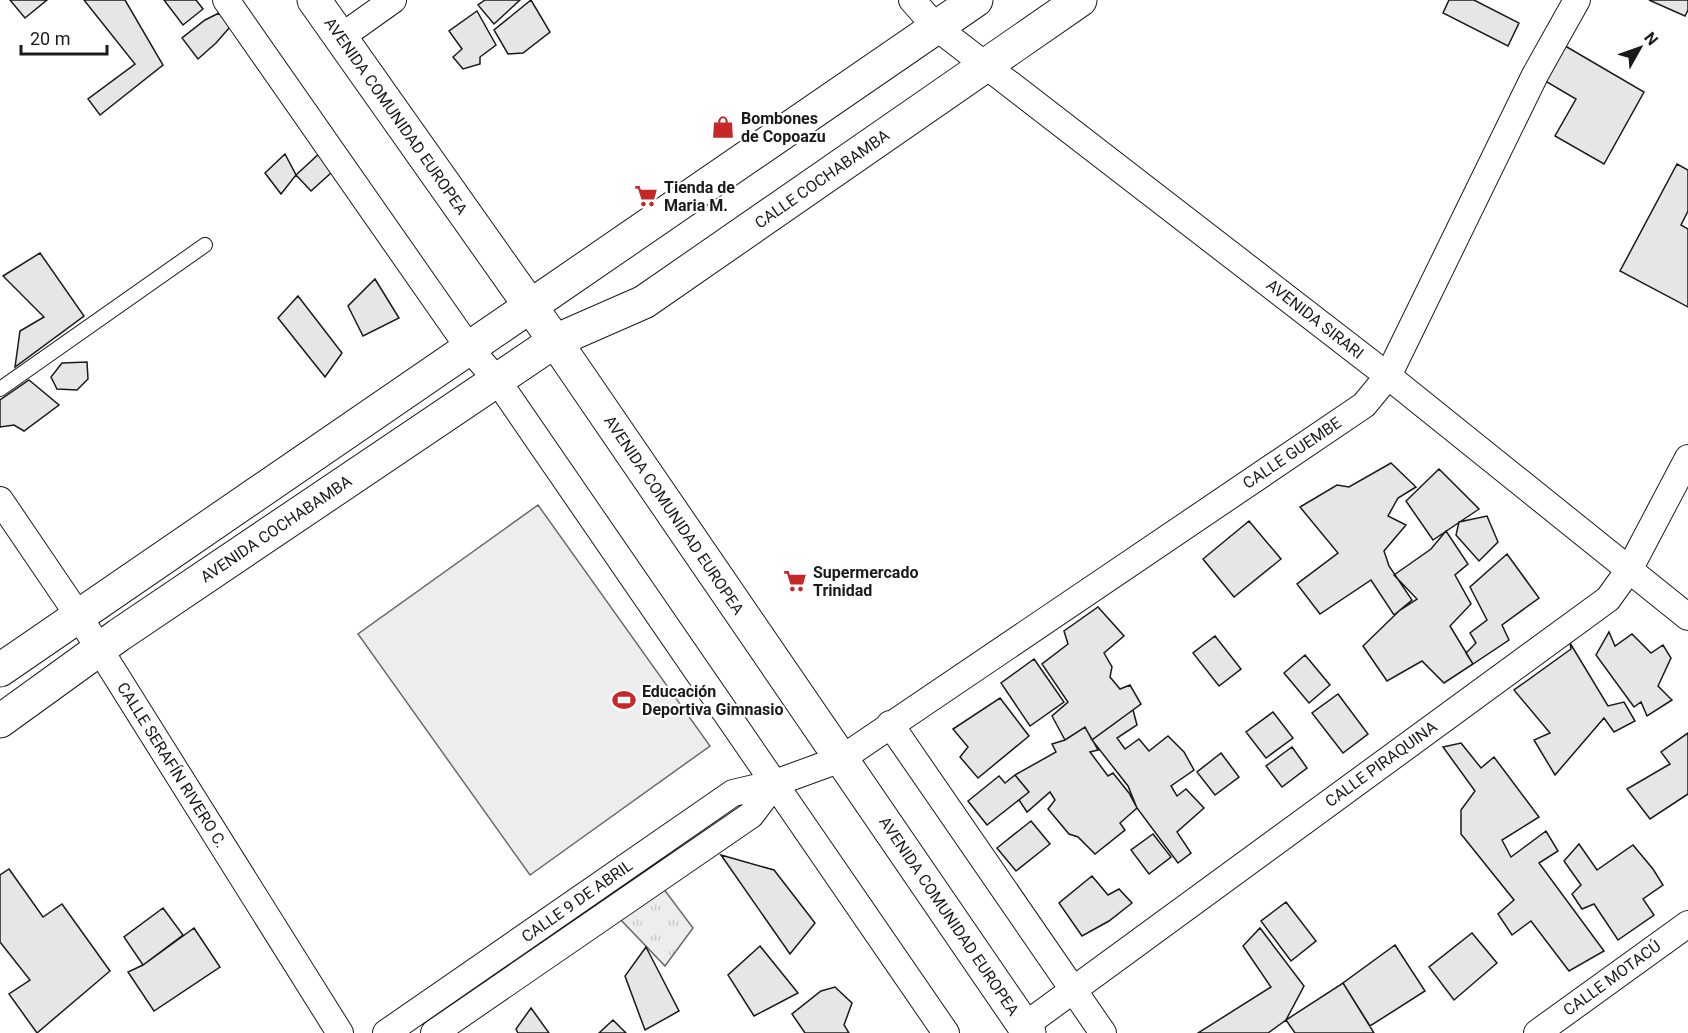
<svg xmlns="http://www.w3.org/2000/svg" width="1688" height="1033" viewBox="0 0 1688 1033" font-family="Roboto,sans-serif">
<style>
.built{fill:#ededed;stroke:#6a6a6a;stroke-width:1.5}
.park{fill:url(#park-tufts);stroke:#6a6a6a;stroke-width:1.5}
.building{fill:#e6e6e6;stroke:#1a1a1a;stroke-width:1.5}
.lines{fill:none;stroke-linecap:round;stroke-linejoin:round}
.lane-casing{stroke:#1a1a1a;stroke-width:16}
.street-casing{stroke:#1a1a1a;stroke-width:28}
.secondary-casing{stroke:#1a1a1a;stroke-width:35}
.primary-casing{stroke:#1a1a1a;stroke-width:35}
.highway-casing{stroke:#1a1a1a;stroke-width:35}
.lane{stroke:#fff;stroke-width:14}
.street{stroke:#fff;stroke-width:26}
.secondary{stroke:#fff;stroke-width:33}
.primary{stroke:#fff;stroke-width:33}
.highway{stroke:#fff;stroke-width:33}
.labels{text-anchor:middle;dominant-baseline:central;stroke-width:4.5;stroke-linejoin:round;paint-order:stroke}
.street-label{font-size:16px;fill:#1a1a1a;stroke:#fff}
.poi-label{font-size:16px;font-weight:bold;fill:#1a1a1a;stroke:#fff;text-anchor:start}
</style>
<defs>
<pattern id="park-tufts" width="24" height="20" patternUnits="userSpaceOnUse" patternTransform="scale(1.5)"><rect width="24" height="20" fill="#ededed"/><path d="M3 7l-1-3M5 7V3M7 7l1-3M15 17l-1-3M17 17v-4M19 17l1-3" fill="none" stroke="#cbcbcb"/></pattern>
</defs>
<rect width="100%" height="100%" fill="#fff"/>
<path class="built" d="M538,505L710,746L530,875L358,634Z"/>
<path class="park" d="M663,888L693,928L665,966L620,919Z"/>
<path class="building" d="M10,0H47L25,18Z
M84,0H125L163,65L100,115L88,99L135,64Z
M164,0H196L203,9L183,25Z
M485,0H520L494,24L478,5Z
M531,0L550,32L523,53L508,54L494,30Z
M1449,0H1474L1519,23L1508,46L1443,13Z
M1649,0H1688V10L1685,16Z
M477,11L496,45L480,57V64L463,69L453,57L462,49L449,31Z
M219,13L230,27L216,43L198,59L182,38L205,20Z
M1555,40L1644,92L1604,164L1555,136L1576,99L1535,75Z
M321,152L332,172L311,191L296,175Z
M285,154L296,175L281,194L265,173Z
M1677,164L1688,170V211L1681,225L1688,229V307L1620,271Z
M40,253L84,316L15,367L20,331L44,317L3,276Z
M375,279L399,318L363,336L348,306Z
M298,296L342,353L325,377L278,318Z
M87,362L88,379L77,390L57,389L51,377L62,363Z
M29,380L59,405L24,431L14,425L0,427V400Z
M1391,463L1416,487L1398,498L1388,516L1406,525L1384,551L1389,566L1412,600L1394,615L1371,580L1320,614L1297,584L1338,553L1300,507L1337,485L1349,487Z
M1439,469L1479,509L1433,540L1406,501Z
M1487,516L1498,542L1479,561L1456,535L1459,522Z
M1249,521L1281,559L1234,597L1203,559Z
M1446,531L1468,564L1455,575L1471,604L1450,626L1473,664L1444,683L1422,661L1387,681L1363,646L1399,611L1417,599L1394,575L1431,549Z
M1507,554L1539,598L1502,625L1509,640L1473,664L1466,653L1476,643L1470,633L1487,620L1470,587Z
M1098,607L1124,636L1104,653L1112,667L1110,677L1120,689L1130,685L1141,704L1092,740L1085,727L1065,740L1052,716L1068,702L1042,664L1068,644L1064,631Z
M1609,632L1615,646L1632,634L1651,653L1663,645L1671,658L1658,686L1672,700L1647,716L1641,702L1634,707L1596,655Z
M1215,636L1241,669L1219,686L1193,653Z
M1570,643L1608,706L1624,702L1635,721L1614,732L1604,718L1555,775L1534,740L1550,733L1514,690L1571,649Z
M1305,655L1330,685L1309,703L1284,673Z
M1034,659L1064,702L1030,726L1001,683Z
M1338,694L1368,734L1343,753L1312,713Z
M1000,698L1029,736L978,778L960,757L968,747L953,729Z
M1133,710L1137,725L1117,738L1125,749L1139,739L1149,751L1168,736L1184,752L1194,770L1171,786L1177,796L1186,789L1204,808L1177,832L1191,853L1178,863L1137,808L1128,786L1092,740Z
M1273,712L1293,738L1266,758L1246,732Z
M1085,727L1098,750L1090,752L1108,776L1113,773L1129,793L1137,808L1120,823L1125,830L1095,854L1078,837L1069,834L1048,809L1055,800L1050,792L1027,812L1019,800L1029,792L1015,775L1056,752L1052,744L1065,740Z
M1688,733V794L1650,819L1627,789L1670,764L1661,752Z
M1461,743L1481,768L1494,757L1539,817L1502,840L1511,857L1546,831L1558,851L1539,863L1604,951L1569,971L1531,921L1512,935L1498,914L1514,900L1461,834V810L1475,791L1443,747Z
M1292,747L1307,768L1282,787L1266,766Z
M1221,753L1239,777L1215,795L1197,772Z
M1015,775L1029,792L987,825L968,801L999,776L1005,783Z
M1031,821L1050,844L1016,871L997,848Z
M1153,834L1171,857L1149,874L1131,850Z
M1579,844L1597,870L1633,845L1653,869L1663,885L1643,899L1654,915L1618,940L1594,904L1582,909L1572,894L1581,885L1564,861Z
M721,855L774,870L815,923L790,954Z
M9,869L43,917L62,904L110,971L37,1033L9,994L30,980L0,942V875Z
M1092,876L1108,895L1119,889L1132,903L1109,921L1082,936L1059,903Z
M1286,902L1316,941L1291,961L1261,921Z
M163,908L183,935L143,965L124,937Z
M194,928L220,967L154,1011L128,972L143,965Z
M1260,928L1304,986L1286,1020L1268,1033H1198L1271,987L1243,946Z
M1472,933L1497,963L1454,1000L1429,967Z
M1395,945L1425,991L1370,1026L1343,983Z
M760,946L798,993L754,1016L728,975Z
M646,947L679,1011L645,1030L625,976Z
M1343,983L1374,1033H1295L1286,1020Z
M835,987L852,1003L844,1025L849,1033H805L792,1014L821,991Z
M531,1008L549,1033H518L516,1029Z
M613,1020L626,1033H599Z"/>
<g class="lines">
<g class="lane-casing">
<path id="lane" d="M0,389L205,245"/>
</g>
<g class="street-casing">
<path id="street" d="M226,0L469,348L497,380L946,1033
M912,0L936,27L1388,376L1688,617
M341,37L393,0
M0,500L78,615L340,1033
M890,724L1103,1033
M1024,1026L1608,599L1629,570L1688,458
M386,1033L733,793L775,783L841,759L1364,405L1388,376L1535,75L1577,0
M434,1033L751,815L775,783
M1537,1033L1688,924"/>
</g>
<g class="secondary-casing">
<path id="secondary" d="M529,307L976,0
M555,341L644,302L1080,0"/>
</g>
<g class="primary-casing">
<path id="primary" d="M0,670L529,307
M0,721L119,635L555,341"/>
</g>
<g class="highway-casing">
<path id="highway" d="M314,0L555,341L1029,1033"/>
</g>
<use href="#lane" class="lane"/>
<use href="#street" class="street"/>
<use href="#secondary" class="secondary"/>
<use href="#primary" class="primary"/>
<use href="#highway" class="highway"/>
</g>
<defs>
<g id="shop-bare" transform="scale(1.8)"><path d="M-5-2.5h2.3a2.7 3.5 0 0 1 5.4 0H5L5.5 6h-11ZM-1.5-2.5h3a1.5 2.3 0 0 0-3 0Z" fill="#c62828" stroke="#fff" stroke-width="2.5" paint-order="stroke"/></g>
<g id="supermarket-bare" transform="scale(1.8)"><path d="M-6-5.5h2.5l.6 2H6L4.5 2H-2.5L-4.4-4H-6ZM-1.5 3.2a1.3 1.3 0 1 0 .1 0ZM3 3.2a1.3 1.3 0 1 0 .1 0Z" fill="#c62828" stroke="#fff" stroke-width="2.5" paint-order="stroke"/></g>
<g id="stadium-bare" transform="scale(1.8)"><path d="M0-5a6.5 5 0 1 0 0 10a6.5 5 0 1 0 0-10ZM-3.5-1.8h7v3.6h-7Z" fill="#c62828" stroke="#fff" stroke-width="2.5" paint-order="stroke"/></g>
</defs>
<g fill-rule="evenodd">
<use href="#shop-bare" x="723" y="127"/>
<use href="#supermarket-bare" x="646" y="196"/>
<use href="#supermarket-bare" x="795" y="581"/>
<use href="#stadium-bare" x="624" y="700"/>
</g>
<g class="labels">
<g class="street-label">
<text transform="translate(396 116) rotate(55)">AVENIDA COMUNIDAD EUROPEA</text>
<text transform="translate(822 179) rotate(-35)">CALLE COCHABAMBA</text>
<text transform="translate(1315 319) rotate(38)">AVENIDA SIRARI</text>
<text transform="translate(1292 453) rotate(-34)">CALLE GUEMBE</text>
<text transform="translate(674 515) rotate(56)">AVENIDA COMUNIDAD EUROPEA</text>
<text transform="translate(276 529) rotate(-34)">AVENIDA COCHABAMBA</text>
<text transform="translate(1381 764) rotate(-36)">CALLE PIRAQUINA</text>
<text transform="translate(172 765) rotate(58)">CALLE SERAFÍN RIVERO C.</text>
<text transform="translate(577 901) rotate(-35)">CALLE 9 DE ABRIL</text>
<text transform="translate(949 916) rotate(56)">AVENIDA COMUNIDAD EUROPEA</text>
<text transform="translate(1612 978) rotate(-36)">CALLE MOTACÚ</text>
</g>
<g class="poi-label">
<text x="741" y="118">Bombones<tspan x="741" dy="18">de Copoazu</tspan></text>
<text x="664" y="187">Tienda de<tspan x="664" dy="18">Maria M.</tspan></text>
<text x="813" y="572">Supermercado<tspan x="813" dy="18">Trinidad</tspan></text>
<text x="642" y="691">Educación<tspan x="642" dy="18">Deportiva Gimnasio</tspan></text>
</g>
</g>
<g transform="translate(1640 48) rotate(50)" stroke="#ffffff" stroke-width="4.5" paint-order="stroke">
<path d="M0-4.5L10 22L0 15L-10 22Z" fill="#1a1a1a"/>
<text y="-9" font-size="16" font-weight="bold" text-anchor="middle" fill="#1a1a1a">N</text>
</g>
<path d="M21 45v9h86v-9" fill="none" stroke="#1a1a1a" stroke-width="3"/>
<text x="30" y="45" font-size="18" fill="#1a1a1a" stroke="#ffffff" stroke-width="4.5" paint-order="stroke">20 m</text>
</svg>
